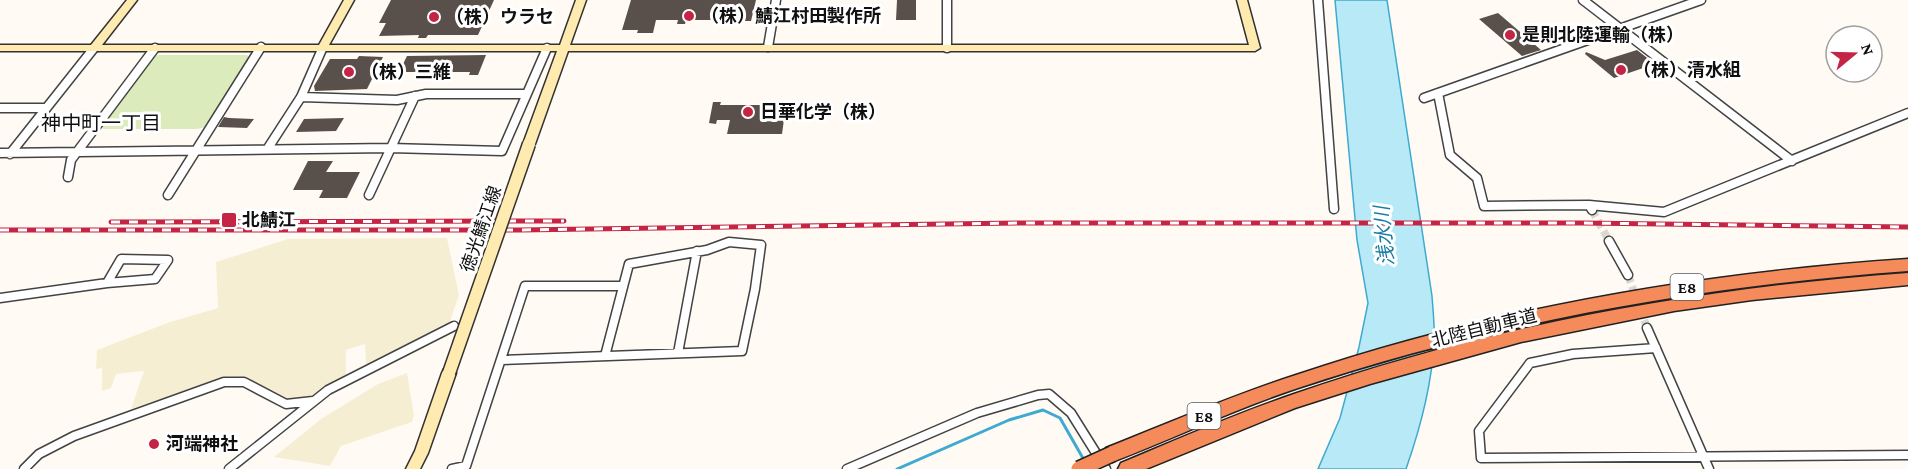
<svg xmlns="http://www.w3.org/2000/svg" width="1908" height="469" viewBox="0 0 1908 469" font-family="'Crimson Pro','Noto Sans JP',serif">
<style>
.farmland{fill:#f6eed3}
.green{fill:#dbebbc}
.water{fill:#b8e9f7;stroke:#3eaacf;stroke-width:1.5}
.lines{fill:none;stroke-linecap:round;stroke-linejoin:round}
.stream{stroke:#3eaacf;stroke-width:3}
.building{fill:#59504c}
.street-tunnel{stroke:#dbd8d2;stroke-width:8;stroke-dasharray:8 4;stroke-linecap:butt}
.street-casing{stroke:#434343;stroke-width:11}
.secondary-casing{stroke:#323232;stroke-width:3}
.highway-casing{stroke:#212121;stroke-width:3}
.street{stroke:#fff;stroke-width:8}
.secondary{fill:#ffebaf;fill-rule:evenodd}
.highway{fill:#f58b5b;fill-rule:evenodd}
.rail-casing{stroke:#c42544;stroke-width:5}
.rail{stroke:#fff;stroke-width:3;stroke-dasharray:9;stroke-linecap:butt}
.secondary-bridge-casing{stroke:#323232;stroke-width:15;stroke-linecap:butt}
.highway-bridge-casing{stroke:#212121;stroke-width:18;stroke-linecap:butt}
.secondary-bridge{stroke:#ffebaf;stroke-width:12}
.highway-bridge{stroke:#f58b5b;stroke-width:15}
.poi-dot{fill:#c42544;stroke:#fff;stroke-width:2}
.labels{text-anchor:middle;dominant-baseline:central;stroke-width:6;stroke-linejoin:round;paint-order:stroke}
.shield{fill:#fff;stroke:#585858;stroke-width:1.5}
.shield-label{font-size:16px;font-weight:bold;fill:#101010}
.poi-label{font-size:18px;font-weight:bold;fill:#101010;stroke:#fff;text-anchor:start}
.street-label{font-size:18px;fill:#101010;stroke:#fff}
.neighbourhood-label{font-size:20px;fill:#101010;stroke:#fff}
.water-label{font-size:20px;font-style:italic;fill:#167ca5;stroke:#fff}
</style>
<rect width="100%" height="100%" fill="#fffbf4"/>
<path class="farmland" d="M447,238L459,295L448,327L366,367L365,344L346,350V375L312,397L290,401L245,378L229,376L131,409L144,371L116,374L111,388L102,391V368L96,369L97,350L170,322L218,308L216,262L288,239Z
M407,373L414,415L412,422L341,446L330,466L274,457L321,419L378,384Z"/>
<path class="green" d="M158,55H247L250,58L206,127L197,129H103L102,126L152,58Z"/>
<path class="water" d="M1335,0H1387L1432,296C1433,311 1435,327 1434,342C1432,385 1420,429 1406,469H1318L1340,418L1359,347L1368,303L1357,240Z"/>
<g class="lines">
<path class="stream" d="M897,469L1009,420L1043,410L1060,418L1084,460"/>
</g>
<path class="building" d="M391,0H494L478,35H428L426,38H418L419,35L379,36L386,23H379Z
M631,0H756L751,21H735L734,23L726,24L727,20H686L685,24H677L678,20H656L653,33H637L638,30H622Z
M897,0H916V20H896Z
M1498,13L1541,50L1522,56L1479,19Z
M1637,50L1655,64L1614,78L1585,54L1586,52L1605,60Z
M486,55L478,75H469L470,72H399L407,56Z
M359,56L383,57L367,89L315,91L314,86L330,59H357Z
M713,102H721L720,105H786L782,134H727L730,120H717L716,124L709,123Z
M224,117L229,118L254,119L247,128L218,127Z
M344,118L336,131L296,132L304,119Z
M308,161H333L326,172H360L347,198H319L323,190H293Z"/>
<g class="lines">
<path class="street-tunnel" d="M1592,210L1609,241
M1628,275L1647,328"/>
<g class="street-casing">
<path id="street" d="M947,0V48
M1318,0L1334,209
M1583,0L1792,161
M768,47L776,0
M1438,93L1450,155L1477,178L1484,206L1589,205
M301,97L397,100L426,94H525
M1424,98L1701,0
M0,108H46
M268,148L301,97L323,47
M0,153L390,148L502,151L547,48
M10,154L94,48
M68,177L71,160L155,48
M168,195L261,47
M369,195L415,96
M1592,210L1589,205L1664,212L1908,113
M1609,241L1628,275
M121,259L168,260L155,279L107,283Z
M0,298L107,283
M1647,328L1709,469
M1656,348L1573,354L1530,363L1479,431L1481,458L1908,455
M678,353L697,251
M501,360L742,351L755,289L761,245L729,242L707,250L629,264L605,356
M24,469L39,454L74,436L224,382H244L286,404L313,401
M229,469L328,390L454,326
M452,469L466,466L525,286H622
M847,469L977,413L1038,395L1049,394L1071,413L1106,469"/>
</g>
<g class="secondary-casing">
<path id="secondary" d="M127,0H137L102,45H319L344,0H354L329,45H560L576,0H586L570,45H1249L1237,0H1247L1260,48L1255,51H568L535,144L529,148L523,144L557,51H0V45H91Z
M449,367L454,369L456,373L428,453L420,469H406L415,451L442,373L444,369Z"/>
</g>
<g class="highway-casing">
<path id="highway" d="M1908,259V271C1700,286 1496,322 1298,388C1235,409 1174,438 1112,462L1106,460L1103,454L1106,448C1169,423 1231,396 1296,375C1494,308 1700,273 1908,259Z
M1908,273V285L1752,300L1674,311L1521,342L1370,384L1295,408L1146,469H1118L1121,463C1178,439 1235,414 1294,394C1493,325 1698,288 1908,273Z"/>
</g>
<use href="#street" class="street"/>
<use href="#secondary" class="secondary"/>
<use href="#highway" class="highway"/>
<g class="rail-casing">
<path id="rail" d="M111,222L564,221
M0,230H520L1020,223H1582L1908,227"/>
</g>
<use href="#rail" class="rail"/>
<g class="secondary-bridge-casing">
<path id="secondary-bridge" d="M449,373L529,144"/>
</g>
<g class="highway-bridge-casing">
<path id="highway-bridge" d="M1079,469L1112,454"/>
</g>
<use href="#secondary-bridge" class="secondary-bridge"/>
<use href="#highway-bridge" class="highway-bridge"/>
</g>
<g class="poi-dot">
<circle cx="689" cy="16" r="6"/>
<circle cx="434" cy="17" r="6"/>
<circle cx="1510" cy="35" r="6"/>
<circle cx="1621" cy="70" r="6"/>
<circle cx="349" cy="72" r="6"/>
<circle cx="748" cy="112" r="6"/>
<rect x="221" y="212" width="16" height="16" rx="3"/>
<circle cx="154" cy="444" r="6"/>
</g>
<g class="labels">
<g class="shield">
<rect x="1670.5" y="274" width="33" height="26" rx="4.5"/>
<rect x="1187.5" y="403" width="33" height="26" rx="4.5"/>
</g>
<g class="shield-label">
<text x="1687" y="287">E8</text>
<text x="1204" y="416">E8</text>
</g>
<g class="poi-label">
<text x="701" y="16">（株）鯖江村田製作所</text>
<text x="446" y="17">（株）ウラセ</text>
<text x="1522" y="35">是則北陸運輸（株）</text>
<text x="1633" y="70">（株）清水組</text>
<text x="361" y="72">（株）三維</text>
<text x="760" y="112">日華化学（株）</text>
<text x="242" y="220">北鯖江</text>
<text x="166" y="444">河端神社</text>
</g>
<g class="street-label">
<text transform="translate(481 229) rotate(-71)">徳光鯖江線</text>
<text transform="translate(1484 328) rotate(-14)">北陸自動車道</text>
</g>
<g class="neighbourhood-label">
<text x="101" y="123">神中町一丁目</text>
</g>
<g class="water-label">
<text transform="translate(1384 236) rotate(-95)">浅水川</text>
</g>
</g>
<g transform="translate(1854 54) rotate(71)"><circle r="28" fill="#ffffff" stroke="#9f9f9f" stroke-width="1.5"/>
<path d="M0-4.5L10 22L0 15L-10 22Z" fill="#c42544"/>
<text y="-9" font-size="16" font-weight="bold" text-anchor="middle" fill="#101010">N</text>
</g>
</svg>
